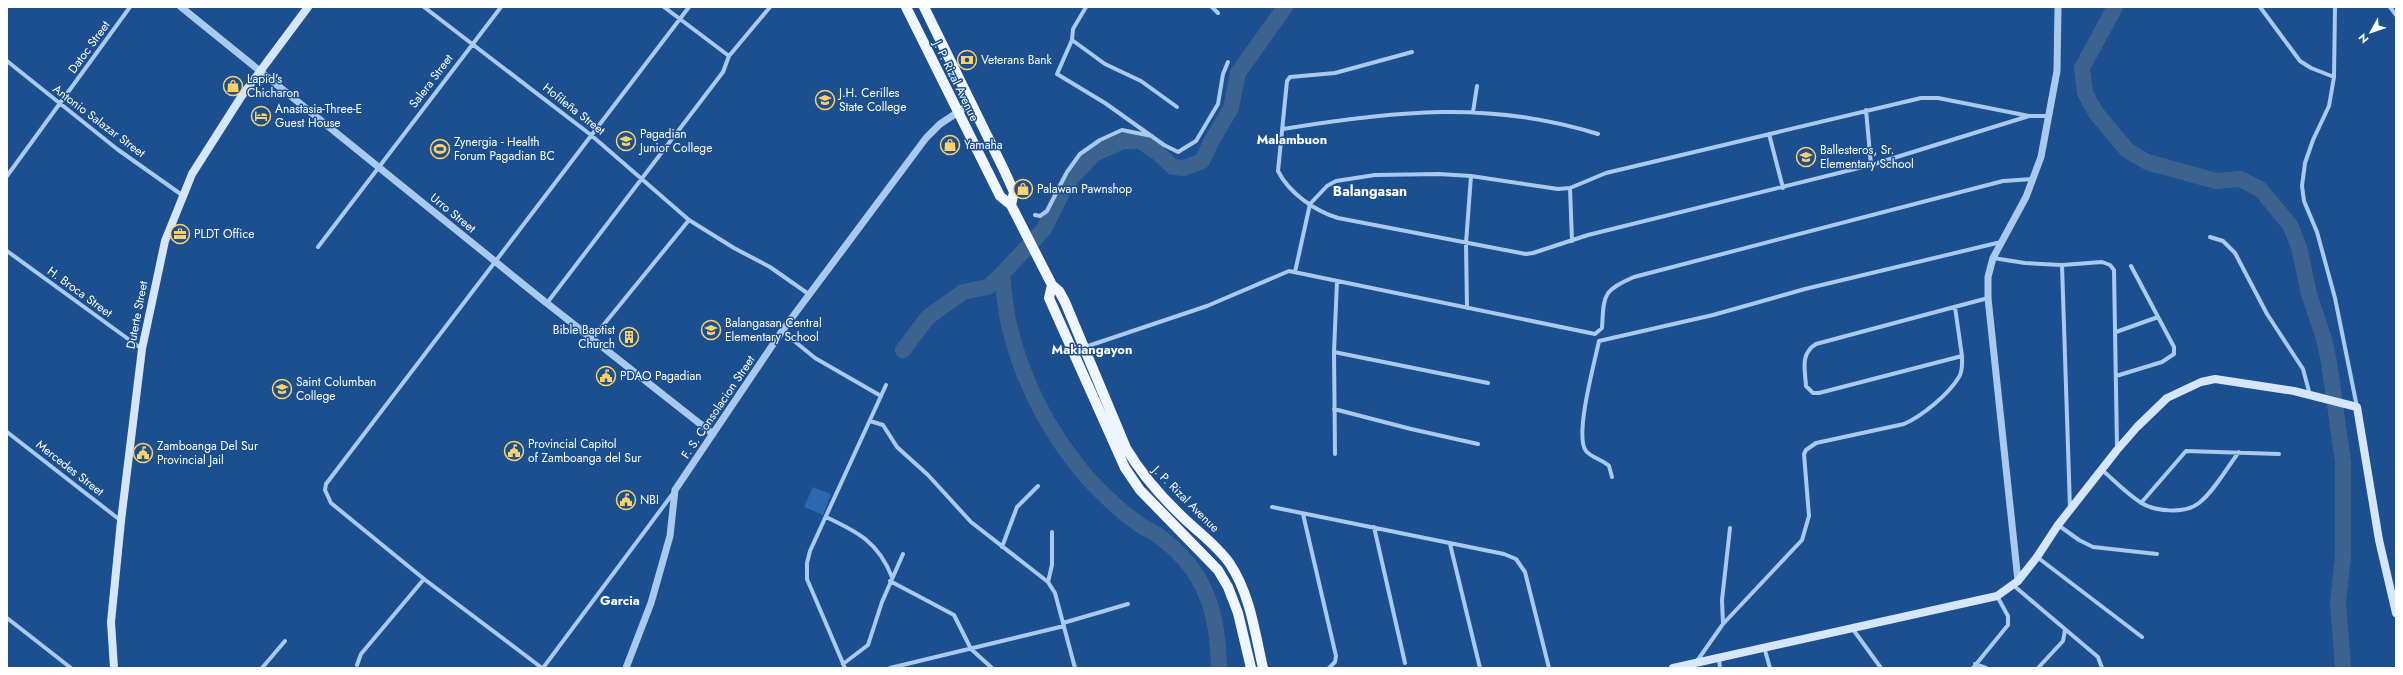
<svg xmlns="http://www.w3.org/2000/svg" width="2403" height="675" viewBox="0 0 2403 675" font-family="Jost,sans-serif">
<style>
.green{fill:#2e69ad}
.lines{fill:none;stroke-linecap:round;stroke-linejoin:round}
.river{stroke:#3c6290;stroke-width:16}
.minor{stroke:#a9c9ee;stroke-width:4}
.tertiary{stroke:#a9c9ee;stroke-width:7}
.secondary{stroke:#d6e6fa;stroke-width:8}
.primary{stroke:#f0f6ff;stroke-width:10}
.labels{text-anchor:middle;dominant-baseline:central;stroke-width:3;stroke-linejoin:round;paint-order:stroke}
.street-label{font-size:12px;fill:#fff;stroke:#1b4f8f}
.poi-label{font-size:12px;fill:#fff;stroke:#1b4f8f;text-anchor:start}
.neighbourhood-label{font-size:13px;font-weight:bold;fill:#fff;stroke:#1b4f8f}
.quarter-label{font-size:14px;font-weight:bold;fill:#fff;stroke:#1b4f8f}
</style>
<rect width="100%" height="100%" fill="#1b4f8f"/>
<path class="green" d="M813,487L831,494L823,515L804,507Z"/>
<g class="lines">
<path class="river" d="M2115,7L2082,68L2085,93L2096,113L2127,150L2147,162L2216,181L2240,179L2260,189L2290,225L2299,247L2309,294L2324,339L2329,362L2343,462V556L2338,602L2343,668
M1002,274C1004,291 1005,308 1009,325C1022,379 1046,427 1081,470C1093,485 1120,511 1136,522C1143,528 1152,531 1159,536C1206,571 1218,612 1219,668
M903,350L928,317L963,292L988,287L1002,274L1044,229L1067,183L1094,154L1123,141H1140L1157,152L1173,167L1184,168L1202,161L1211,142L1231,108L1238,73L1285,7"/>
<path class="minor" d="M424,7L591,135L689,220L734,248L770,267L810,295
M664,7L729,56
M1086,7L1073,29L1072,40L1057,74L1105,103L1164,145L1178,152L1196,141L1218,104L1223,74L1228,62
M1212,7L1218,13
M2260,7L2300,61L2311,68L2334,77
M2335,7L2334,77L2329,106L2313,140L2305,163L2302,186L2304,201L2317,232L2335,298L2357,407
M2390,7L2396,15
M1072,40L1105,64L1141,81L1177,107
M1412,52L1335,73L1290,77L1287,81L1278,171C1289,193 1315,211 1338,218L1526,254L1533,253L1588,235L1871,165L2029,116H2049
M7,61L117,149L182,195
M1866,110L1871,165
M1473,112L1477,86
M1283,129C1393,111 1490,100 1598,134
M1769,134L1783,188
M7,176L130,7
M1570,188L1572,241
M1035,215L1040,216L1047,211L1067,172L1080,154L1100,140L1122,130L1152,136
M2210,237L2223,241L2235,253L2267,314L2303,369L2310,395
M318,247L501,7
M7,251L142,349
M1993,258L2025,263L2062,265L2102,262L2110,265L2114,270L2117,448
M2062,265L2070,508
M1295,272L1310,204L1327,186L1336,181L1375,175L1439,174L1471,176L1558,189L1570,188L1606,173L1921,98H1938L2029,116
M547,303L723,72L729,56L770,7
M1955,307L1962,356L1819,393H1813L1806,386C1805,369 1800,354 1816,344L1988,298
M1467,308L1466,243L1471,176
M782,331L815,358L881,396
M2116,332L2158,317
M592,339L689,220
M1075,352L1085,347L1207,306L1289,271L1595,334L1602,328C1604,295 1602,291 1634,277L2003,181L2033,179
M1334,352L1488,383
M2116,376L2162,362L2174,354V347L2131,266
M1334,409L1411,429L1478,444
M870,421L883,425L897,447L928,475L971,522L1048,582L1055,593L1075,668
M7,432L120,520
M1335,454L1334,352L1337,281
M2102,470C2114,480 2126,493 2140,502C2154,512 2185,514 2199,503C2215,490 2226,469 2239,452
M1612,477L1609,466C1603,460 1592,458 1586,451C1574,436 1595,361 1599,341L1713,315L1805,289L2001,242
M2141,503L2186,451L2279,454
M1272,507L1504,554L1516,559L1525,572L1549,668
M1303,514L1336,656L1335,662L1329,668
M826,517C858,532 878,542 892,577
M2058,525L2079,540L2093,547L2157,554
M1374,527L1405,663
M1450,544L1480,668
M1002,547L1017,507L1038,486
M2037,557L2142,637
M890,581L954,615L971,649L992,668
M1048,582L1052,565V532
M2013,585L2098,657L2102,668
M7,618L71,668
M1063,623L1128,604
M1723,624L1722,600L1730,528
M1852,628L1881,668
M1764,647L1770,668
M1719,658L1720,668
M1697,661L1723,624L1802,540L1809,516L1804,454L1806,450L1816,443L1904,424C1922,416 1948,395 1959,377C1963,371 1962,363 1962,356
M843,664L868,645L882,602L903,554
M1975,664L1986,668
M357,665L361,654L424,579
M262,668L285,641
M542,668L424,579L331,503L325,490L326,484L689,7
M543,668L674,492
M845,668L807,579V563L810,551L886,385
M890,668L1064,626
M1973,668L2008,625V616L1997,596
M2038,668L2063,641L2065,630"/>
<path class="tertiary" d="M181,7L539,297L713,434
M2018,581L1988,298V277L1993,258L2026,197L2041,157L2057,71L2058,7
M626,668L651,603L670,536L675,490L782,331L926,138L940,124L972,103"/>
<path class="secondary" d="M114,668L111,622L121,521L142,349L165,241L192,174L241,97L308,7
M1673,668L1997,596L2018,581L2037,557L2058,525L2117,450L2137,427L2167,398L2201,382L2215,379L2294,391L2357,407L2379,540L2396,613"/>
<path class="primary" d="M906,7L1000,196L1011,205L1052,285L1059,291L1065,302L1126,448C1143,477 1164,500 1189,523C1202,535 1219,548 1230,564C1250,594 1255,633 1263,668
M924,7L1004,170L1014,192L1011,205
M1052,285L1049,298L1125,468L1140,490L1218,570L1228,587L1238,613L1251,668"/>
</g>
<defs>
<g id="bank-ring" transform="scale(1)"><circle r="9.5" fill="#1b4f8f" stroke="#ffd166" stroke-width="1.5"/><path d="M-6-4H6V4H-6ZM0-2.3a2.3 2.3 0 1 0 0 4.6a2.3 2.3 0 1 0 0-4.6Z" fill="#ffd166"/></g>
<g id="shop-ring" transform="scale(1)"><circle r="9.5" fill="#1b4f8f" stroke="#ffd166" stroke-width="1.5"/><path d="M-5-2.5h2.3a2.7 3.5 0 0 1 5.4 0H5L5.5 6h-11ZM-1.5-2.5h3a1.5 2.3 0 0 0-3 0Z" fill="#ffd166"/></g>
<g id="university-ring" transform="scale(1)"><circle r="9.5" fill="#1b4f8f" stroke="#ffd166" stroke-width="1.5"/><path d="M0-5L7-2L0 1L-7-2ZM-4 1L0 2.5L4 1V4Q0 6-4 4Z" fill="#ffd166"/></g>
<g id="hotel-ring" transform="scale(1)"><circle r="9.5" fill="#1b4f8f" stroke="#ffd166" stroke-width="1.5"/><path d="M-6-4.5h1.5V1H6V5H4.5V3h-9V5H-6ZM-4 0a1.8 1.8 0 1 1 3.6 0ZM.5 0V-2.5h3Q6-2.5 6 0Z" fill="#ffd166"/></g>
<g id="school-ring" transform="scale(1)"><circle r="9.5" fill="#1b4f8f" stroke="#ffd166" stroke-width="1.5"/><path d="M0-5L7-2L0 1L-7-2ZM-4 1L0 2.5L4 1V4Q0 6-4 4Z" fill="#ffd166"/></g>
<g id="stadium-ring" transform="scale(1)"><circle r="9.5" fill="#1b4f8f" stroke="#ffd166" stroke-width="1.5"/><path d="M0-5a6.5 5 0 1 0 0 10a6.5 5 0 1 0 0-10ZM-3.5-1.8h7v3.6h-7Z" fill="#ffd166"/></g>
<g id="office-ring" transform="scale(1)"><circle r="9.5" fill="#1b4f8f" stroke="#ffd166" stroke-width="1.5"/><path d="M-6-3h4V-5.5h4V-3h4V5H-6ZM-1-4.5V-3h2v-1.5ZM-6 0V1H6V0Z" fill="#ffd166"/></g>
<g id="building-ring" transform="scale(1)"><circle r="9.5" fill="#1b4f8f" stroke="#ffd166" stroke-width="1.5"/><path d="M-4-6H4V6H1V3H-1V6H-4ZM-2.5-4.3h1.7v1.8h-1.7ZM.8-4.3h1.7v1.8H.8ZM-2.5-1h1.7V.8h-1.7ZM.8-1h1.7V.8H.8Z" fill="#ffd166"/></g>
<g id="civic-ring" transform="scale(1)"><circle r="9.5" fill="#1b4f8f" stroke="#ffd166" stroke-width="1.5"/><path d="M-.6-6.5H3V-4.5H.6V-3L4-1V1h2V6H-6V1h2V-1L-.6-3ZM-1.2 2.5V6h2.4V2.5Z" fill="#ffd166"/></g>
</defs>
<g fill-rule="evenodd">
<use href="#bank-ring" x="967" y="60"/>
<use href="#shop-ring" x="233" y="86"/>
<use href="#university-ring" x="825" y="100"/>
<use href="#hotel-ring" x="261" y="116"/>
<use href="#school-ring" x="626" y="141"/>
<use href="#shop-ring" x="950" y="145"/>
<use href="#stadium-ring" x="440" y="149"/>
<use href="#school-ring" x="1806" y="157"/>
<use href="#shop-ring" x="1023" y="189"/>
<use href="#office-ring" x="180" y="234"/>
<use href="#school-ring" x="711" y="330"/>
<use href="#building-ring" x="629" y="337"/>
<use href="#civic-ring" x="606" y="376"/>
<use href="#school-ring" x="282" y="389"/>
<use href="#civic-ring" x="514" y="451"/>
<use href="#civic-ring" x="143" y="453"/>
<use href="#civic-ring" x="626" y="500"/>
</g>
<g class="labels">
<g class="street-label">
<text transform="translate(89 47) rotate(-54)">Datoc Street</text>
<text transform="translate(431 81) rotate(-53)">Salera Street</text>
<text transform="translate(956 81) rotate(64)">J. P. Rizal Avenue</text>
<text transform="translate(574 109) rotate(38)">Hofileña Street</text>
<text transform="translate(99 121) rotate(37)">Antonio Salazar Street</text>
<text transform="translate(453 213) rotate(39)">Urro Street</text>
<text transform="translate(80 292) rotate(36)">H. Broca Street</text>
<text transform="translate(137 315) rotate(-79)">Duterte Street</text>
<text transform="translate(718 407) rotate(-56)">F. S. Consolacion Street</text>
<text transform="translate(70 468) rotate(38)">Mercedes Street</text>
<text transform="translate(1186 499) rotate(45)">J. P. Rizal Avenue</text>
</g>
<g class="poi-label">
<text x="981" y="60">Veterans Bank</text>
<text x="247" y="79">Lapid's<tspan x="247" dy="14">Chicharon</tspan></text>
<text x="839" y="93">J.H. Cerilles<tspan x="839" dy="14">State College</tspan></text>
<text x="275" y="109">Anastasia-Three-E<tspan x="275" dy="14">Guest House</tspan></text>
<text x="640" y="134">Pagadian<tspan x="640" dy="14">Junior College</tspan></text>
<text x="454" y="142">Zynergia - Health<tspan x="454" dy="14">Forum Pagadian BC</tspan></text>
<text x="964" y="145">Yamaha</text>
<text x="1820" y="150">Ballesteros, Sr.<tspan x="1820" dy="14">Elementary School</tspan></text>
<text x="1037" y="189">Palawan Pawnshop</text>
<text x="194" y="234">PLDT Office</text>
<text x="725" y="323">Balangasan Central<tspan x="725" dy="14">Elementary School</tspan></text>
<text x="615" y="330" text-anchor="end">Bible Baptist<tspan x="615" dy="14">Church</tspan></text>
<text x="620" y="376">PDAO Pagadian</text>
<text x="296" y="382">Saint Columban<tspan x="296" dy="14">College</tspan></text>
<text x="528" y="444">Provincial Capitol<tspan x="528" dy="14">of Zamboanga del Sur</tspan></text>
<text x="157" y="446">Zamboanga Del Sur<tspan x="157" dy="14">Provincial Jail</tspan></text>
<text x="640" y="500">NBI</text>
</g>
<g class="neighbourhood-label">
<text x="1292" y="139">Malambuon</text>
<text x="1092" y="349">Makiangayon</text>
<text x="620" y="600">Garcia</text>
</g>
<g class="quarter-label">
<text x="1370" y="191">Balangasan</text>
</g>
</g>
<rect width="2403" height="675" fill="none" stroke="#ffffff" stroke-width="16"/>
<g transform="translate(2371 32) rotate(230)" stroke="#1b4f8f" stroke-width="3" paint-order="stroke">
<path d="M0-3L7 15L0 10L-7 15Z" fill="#ffffff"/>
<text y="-6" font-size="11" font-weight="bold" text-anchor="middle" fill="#ffffff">N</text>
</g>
</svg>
